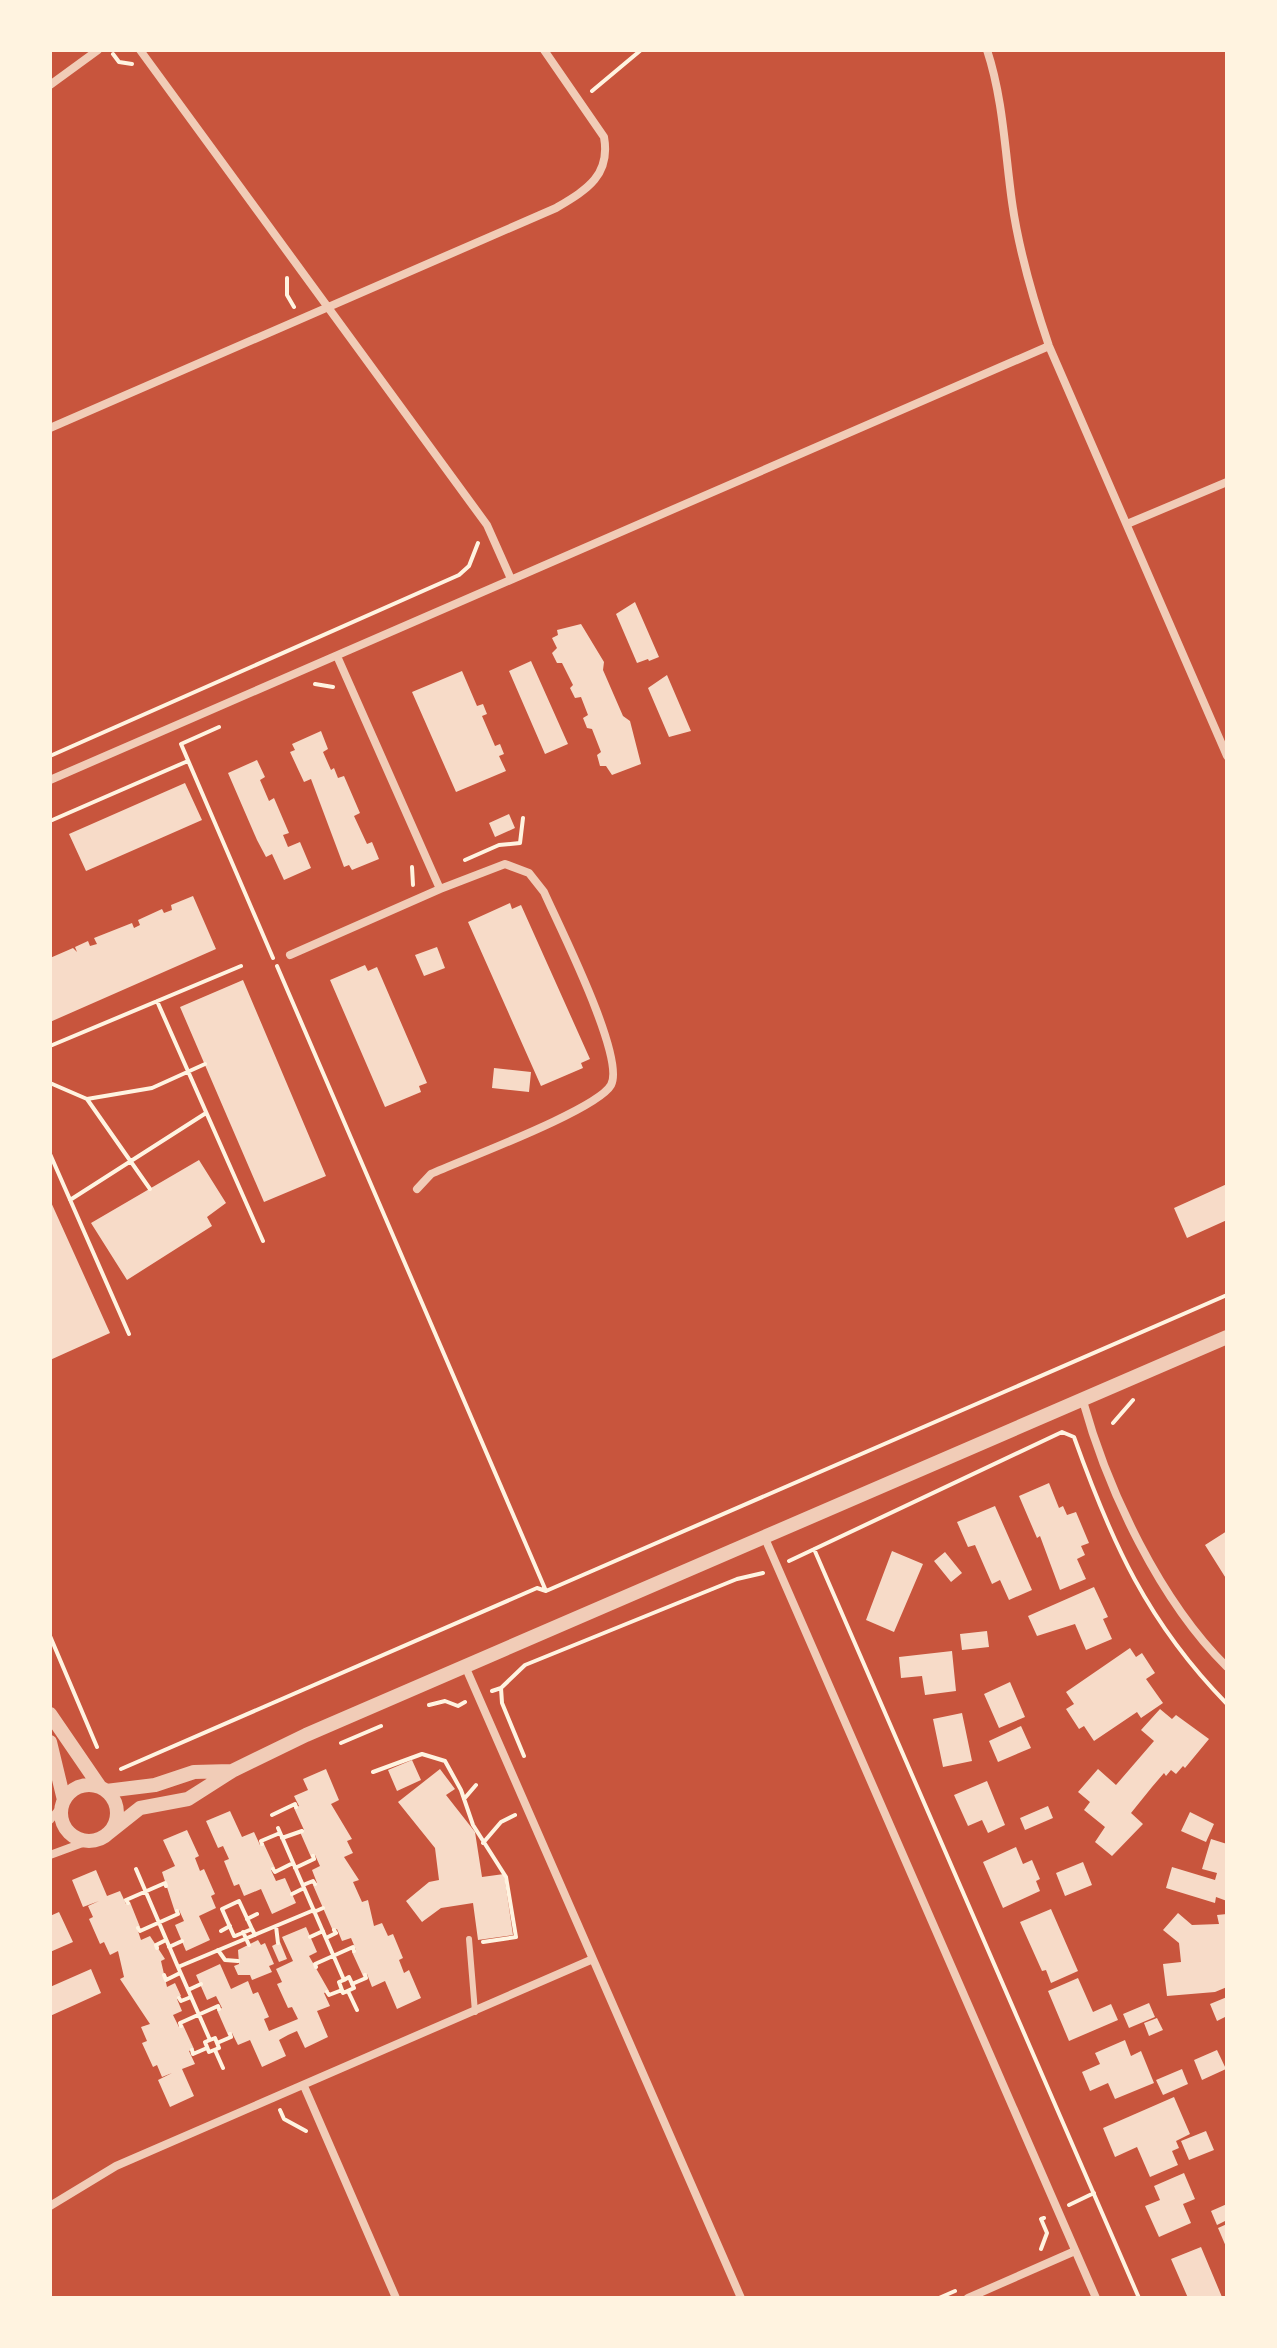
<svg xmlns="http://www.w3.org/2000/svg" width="1277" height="2348" viewBox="0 0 1277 2348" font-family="Arial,sans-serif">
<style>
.building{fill:#f7dbc8}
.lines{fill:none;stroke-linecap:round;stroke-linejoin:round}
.path{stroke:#fff3e0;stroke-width:4}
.service{stroke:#f1ccb7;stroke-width:6}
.minor{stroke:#f1ccb7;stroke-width:8}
.tertiary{stroke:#f1ccb7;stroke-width:14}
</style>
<rect width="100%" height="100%" fill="#c8553d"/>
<path class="building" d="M635,602L659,657L649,661L648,659L637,663L616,614Z
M581,624L604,662L603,670L623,716L630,721L641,764L612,775L606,766H600L597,755L601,752L592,729L587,728L583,718L588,715L581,697L575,698L570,688L573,685L562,663H557L552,653L557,648L552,638L558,635L557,630Z
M531,661L568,744L545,754L509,671Z
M462,671L477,706L483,704L487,714L482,716L495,746L500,744L504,754L499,756L506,771L456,792L412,692Z
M667,675L691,731L669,737L648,688Z
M321,731L328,749L323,752L331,770L334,768L338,778L344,776L360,813L354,816L367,844L372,842L379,859L352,870L349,865L344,867L311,779L304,782L290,752L295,750L292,744Z
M257,760L265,777L260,780L269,801L274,798L289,833L283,835L288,847L300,842L311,868L284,880L272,854L266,857L257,840L228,773Z
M185,783L202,820L86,871L69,834Z
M509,814L515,828L495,837L489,823Z
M193,896L216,949L50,1022V958L73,948L77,952L75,947L88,941L90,946L97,944L94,938L132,923L134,928L140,925L138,920L162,909L164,913L172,910L171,905Z
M510,903L512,909L521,905L590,1059L581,1063L583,1068L541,1086L468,922Z
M437,947L445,968L424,976L415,955Z
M365,965L368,971L377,967L427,1083L419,1086L421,1092L385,1107L330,980Z
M243,980L326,1176L264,1202L180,1007Z
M494,1068L531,1072L529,1092L492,1088Z
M199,1160L226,1203L207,1217L212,1226L127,1280L91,1223Z
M1227,1184V1220L1187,1238L1174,1208Z
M50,1200L110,1333L50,1360Z
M1049,1483L1059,1508L1063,1506L1067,1515L1076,1512L1089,1543L1081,1546L1085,1555L1077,1559L1086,1579L1060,1590L1040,1536L1037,1538L1019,1496Z
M995,1506L1032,1590L1009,1600L1000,1580L992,1584L975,1545L968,1547L957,1522Z
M1227,1531V1580L1205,1545Z
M892,1551L923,1564L894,1632L866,1620Z
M945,1552L962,1573L951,1582L934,1561Z
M1094,1587L1108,1617L1103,1619L1112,1639L1086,1650L1075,1624L1037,1636L1028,1616Z
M987,1631L989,1647L962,1650L960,1634Z
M1130,1648L1136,1657L1142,1653L1155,1673L1146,1679L1163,1703L1141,1718L1137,1712L1094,1741L1084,1726L1079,1729L1066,1709L1074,1704L1066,1692Z
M952,1651L956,1691L925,1695L922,1676L901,1678L899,1657Z
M1010,1682L1025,1717L999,1728L984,1694Z
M1160,1709L1172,1719L1176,1715L1209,1739L1185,1768L1183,1766L1176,1774L1171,1770L1166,1776L1164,1773L1152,1787L1131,1813L1143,1824L1112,1856L1095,1842L1105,1827L1084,1810L1090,1802L1078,1792L1098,1769L1116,1785L1154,1741L1141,1730Z
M962,1713L972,1761L943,1767L933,1719Z
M1021,1726L1031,1748L998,1762L989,1741Z
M412,1760L421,1780L397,1791L388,1770Z
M326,1769L339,1800L331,1804L352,1839L347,1841L353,1853L344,1857L359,1880L353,1882L362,1902L368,1900L374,1926L382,1923L388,1936L393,1934L403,1958L399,1960L404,1973L409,1970L421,1998L397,2009L385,1981L372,1987L367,1974L363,1976L352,1952L356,1950L351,1938L342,1941L337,1929L333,1931L313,1885L317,1883L312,1870L320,1866L315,1855L311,1857L300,1832L304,1830L294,1808L299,1806L294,1796L308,1790L303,1779Z
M440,1769L455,1789L446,1795L475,1832L482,1877L504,1874L513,1935L478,1940L473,1903L441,1908L422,1922L406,1901L429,1882L439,1880L435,1848L398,1802Z
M987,1781L1005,1825L988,1833L982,1820L968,1826L954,1795Z
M1048,1806L1053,1818L1025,1830L1020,1818Z
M230,1811L242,1837L254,1832L260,1845L264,1844L275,1868L271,1870L276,1881L285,1878L296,1903L272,1914L261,1889L244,1896L239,1884L234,1886L224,1861L229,1859L223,1846L218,1848L206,1821Z
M1190,1812L1214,1824L1206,1842L1181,1831Z
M187,1830L199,1856L195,1858L200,1871L204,1869L215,1894L211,1896L216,1908L199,1916L210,1940L186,1951L175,1925L184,1921L179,1910L175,1912L162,1872L175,1866L163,1840Z
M1211,1839L1227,1844V1901L1216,1897L1215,1903L1166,1888L1172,1867L1215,1880L1217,1873L1202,1869Z
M1016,1847L1023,1864L1032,1860L1040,1879L1036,1881L1040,1891L1003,1908L983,1862Z
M1083,1862L1092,1885L1065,1896L1056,1873Z
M96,1870L107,1896L120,1891L126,1904L130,1902L140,1927L137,1928L141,1940L150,1936L165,1959L161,1961L167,1987L175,1983L181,1996L177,1999L182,2011L173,2015L179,2027L183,2025L194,2049L189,2051L195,2064L182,2069L194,2096L170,2107L158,2080L172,2073L162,2077L157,2065L153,2067L142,2043L147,2041L141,2027L150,2024L120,1979L124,1977L118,1951L110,1955L104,1942L100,1944L89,1919L93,1917L88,1906L99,1901L83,1907L72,1880Z
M1051,1909L1078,1971L1051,1983L1046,1970L1042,1971L1020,1922Z
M59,1912L73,1942L50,1952V1916Z
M1178,1913L1192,1925L1219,1924L1217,1915L1227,1914V1987L1215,1992L1167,1996L1163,1964L1181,1962L1179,1943L1163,1930Z
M306,1927L317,1952L309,1956L329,1991L324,1993L330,2006L317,2011L328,2037L305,2048L297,2031L288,2035L279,2040L286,2056L262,2067L250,2040L238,2045L232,2033L228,2035L217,2010L222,2008L216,1996L207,2000L196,1975L220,1964L231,1989L248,1981L253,1994L258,1992L269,2017L264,2019L269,2031L298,2019L292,2007L288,2008L277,1984L282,1982L276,1969L293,1961L282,1937Z
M258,1940L261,1945L265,1943L274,1964L269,1966L272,1972L252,1980L250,1975H238L234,1966L239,1964L238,1950Z
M280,1942L287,1959L279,1962L272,1946Z
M91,1969L101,1993L50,2016V1987Z
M1078,1978L1093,2012L1111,2004L1118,2020L1069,2041L1048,1991Z
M1227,1997V2016L1217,2021L1210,2004Z
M1149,2003L1155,2017L1129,2028L1123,2014Z
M1157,2018L1163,2030L1149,2036L1144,2023Z
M1125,2040L1131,2056L1141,2051L1154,2083L1115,2099L1108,2083L1090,2091L1082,2072L1100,2064L1095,2053Z
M1217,2050L1226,2069L1202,2080L1194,2060Z
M1182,2069L1188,2084L1163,2095L1156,2080Z
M1174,2097L1190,2134L1176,2141L1179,2148L1172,2151L1178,2165L1150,2177L1137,2147L1115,2157L1103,2128Z
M1206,2131L1214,2150L1189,2160L1181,2141Z
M1184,2173L1195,2199L1183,2204L1191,2223L1159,2237L1145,2206L1160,2200L1154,2186Z
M1227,2204V2220L1217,2225L1211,2211Z
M1227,2224V2249L1218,2228Z
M1201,2247L1222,2297L1219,2298H1188L1171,2259Z"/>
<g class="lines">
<path class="path" d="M113,54L119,62L132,64
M592,91L641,50
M287,278V295L294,307
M315,684L333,687
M219,727L181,744L273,958
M50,756L459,575L469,566L478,543
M50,821L188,761
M465,860L499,845L520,843L523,818
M412,867L413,885
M277,966L546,1591
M157,1001L263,1241
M50,1046L241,966
M50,1083L87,1099
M50,1154L129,1334
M150,1189L87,1099L152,1088L205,1064
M70,1200L206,1113
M1113,1423L1133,1400
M814,1549L1139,2298
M789,1561L1062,1432L1074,1437C1112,1543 1147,1622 1227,1704
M50,1636L97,1747
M501,1688L502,1703L524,1756
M492,1691L501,1688L525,1665L737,1579L763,1573
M429,1705L445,1701L458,1706L465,1702
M341,1743L381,1726
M121,1769L537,1588L546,1591L1227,1295
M373,1772L422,1754L445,1761L461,1790L473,1825L506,1877L516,1937L483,1942
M464,1799L476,1785
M272,1815L295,1804L296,1807
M278,1828L344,1980L349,1977L354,1988L343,1993L339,1982L344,1980
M282,1838L302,1831
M483,1843L501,1822L515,1815
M262,1844L261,1841L280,1833
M295,1868L314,1859L313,1856
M136,1869L178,1967L314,1910
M273,1869L275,1872L293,1863
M303,1885L313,1881L315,1884
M292,1894L304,1888
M128,1903L126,1900L165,1883L166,1886
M314,1912L323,1908
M247,1919L257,1914
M276,1926L278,1943
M138,1928L140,1931L178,1914L177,1911
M221,1931L230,1926
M243,1932L249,1945
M234,1936L222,1909L239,1901L252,1929
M235,1936L252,1929L255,1935
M310,1937L323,1931
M326,1938L336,1933L334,1930
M169,1947L182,1941
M157,1948L156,1945L166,1940
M218,1950L225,1960L238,1961
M178,1967L210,2040L205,2042L209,2052L219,2048L215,2038L210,2040
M316,1967L315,1964L353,1947L354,1951
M164,1975L166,1980L180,1973
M352,1984L366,1978L365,1975
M188,1990L201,1984
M348,1991L357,2010
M327,1992L329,1995L342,1990
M179,1998L181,2001L191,1997
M181,2026L180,2023L218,2006L219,2009
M217,2043L231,2037L230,2034
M192,2050L193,2054L207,2048
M215,2050L223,2068
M280,2110L284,2119L306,2131
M1069,2205L1094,2193
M1041,2249L1047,2233L1041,2219L1044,2218
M939,2298L955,2291"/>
<path class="service" d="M469,1939L475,2012"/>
<path class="minor" d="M140,50L487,525L511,579
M987,50C1003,98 1005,152 1012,202C1019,252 1033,299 1049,346L1227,756
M50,85L98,50
M50,428L556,208C586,190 611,176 604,137L544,50
M1127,524L1227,482
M337,656L440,889L505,864L529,873L544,892C558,924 626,1058 611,1085C597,1110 464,1159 431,1174L417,1189
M50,780L1049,346
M290,955L440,889
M1083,1401C1108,1491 1160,1601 1227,1667
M764,1536L1096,2298
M465,1666L741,2298
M50,1820L61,1807
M50,1855L88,1841
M304,2086L396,2298
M50,2206L116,2166L593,1959
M968,2298L1075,2251"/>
<path class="tertiary" d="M50,1714L100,1787
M50,1742L64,1800
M61 1813a28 28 0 1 1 56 0a28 28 0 1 1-56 0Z
M106,1791L155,1785L194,1772L231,1771
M106,1835L140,1808L188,1799L232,1771L306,1735L1227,1337"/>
</g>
<rect width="1277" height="2348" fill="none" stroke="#fff3e0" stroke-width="104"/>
</svg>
